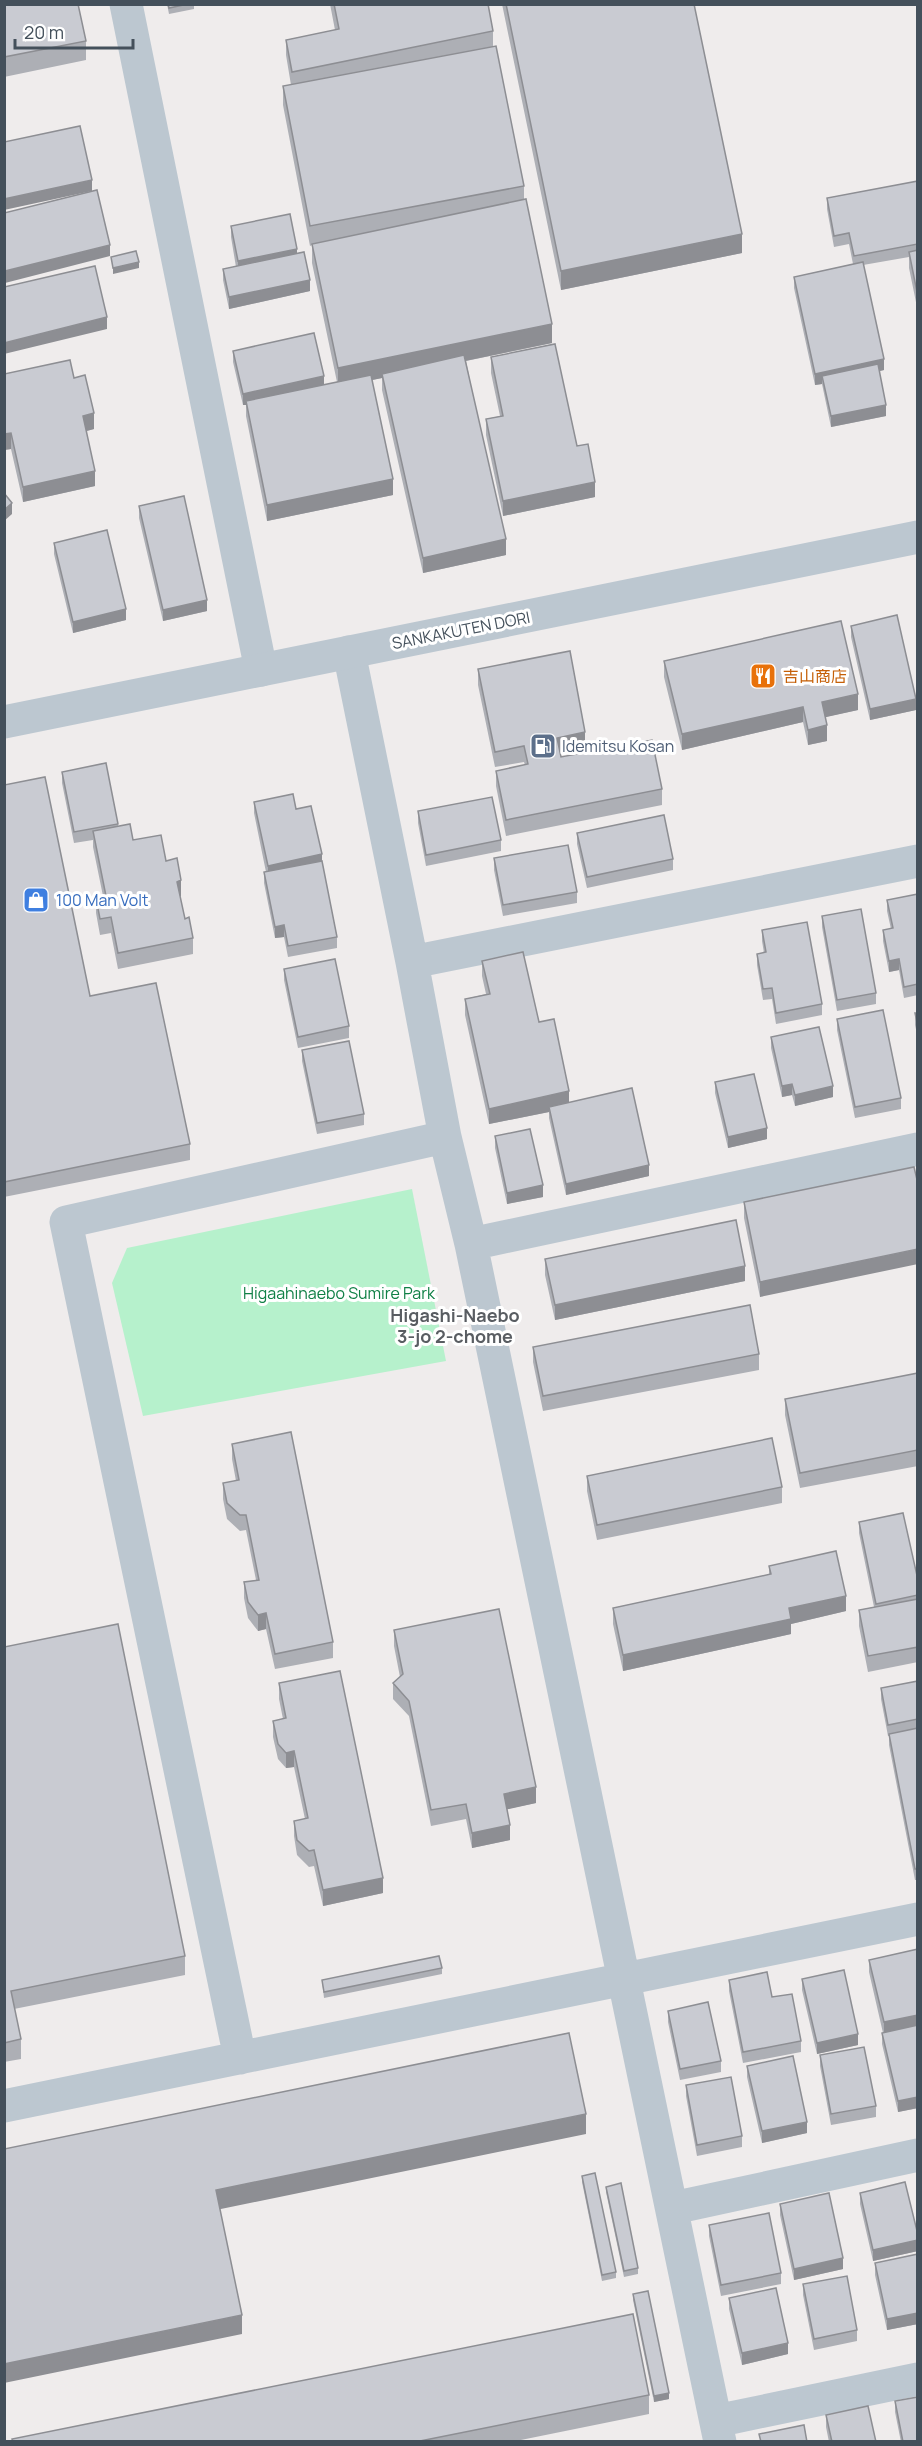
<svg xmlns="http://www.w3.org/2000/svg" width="922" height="2446" viewBox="0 0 922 2446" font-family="Manrope,'Noto Sans JP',sans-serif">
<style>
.green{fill:#b6f1cc}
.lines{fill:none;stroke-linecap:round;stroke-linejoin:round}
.minor{stroke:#bcc7d0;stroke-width:33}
.tertiary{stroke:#bcc7d0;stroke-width:33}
.wall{fill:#adafb5}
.shaded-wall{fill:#8d8e93}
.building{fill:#c9cbd2;stroke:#8d8e93;stroke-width:1.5}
.labels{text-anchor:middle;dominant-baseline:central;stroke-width:6;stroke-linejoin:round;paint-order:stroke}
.street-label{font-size:16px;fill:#44505b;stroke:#fff}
.food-label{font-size:16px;fill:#c56008;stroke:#fff;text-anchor:start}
.service-label{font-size:16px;fill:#4e5e75;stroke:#fff;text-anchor:start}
.shop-label{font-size:16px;fill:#366cbe;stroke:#fff;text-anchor:start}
.park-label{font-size:16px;fill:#108046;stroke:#fff}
.neighbourhood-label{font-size:18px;font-weight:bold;fill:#595d62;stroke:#fff}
</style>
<rect width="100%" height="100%" fill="#efecec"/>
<path class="green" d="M412,1189L446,1361L143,1416L112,1283L127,1248Z"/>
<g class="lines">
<path class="minor" d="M126,4L261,670
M349,652L412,962L445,1137L471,1244L720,2442
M412,962L918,861
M471,1244L918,1149
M240,2058L66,1222L445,1137
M4,2106L918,1919
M673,2208L918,2155
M716,2421L918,2379"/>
<path class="tertiary" d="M4,722L918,537"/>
</g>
<path class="wall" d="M4,4L86,41V60L4,77Z
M167,4H194V9L169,14Z
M330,4H488L493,31V46L524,186V199L552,343L466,361L506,555L423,573L382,390V378L372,380L393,495L267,521L246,416V405H243L233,362V351L324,385L337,382L312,263V245L310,246L283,105V86L291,85L286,55V40L335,30Z
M502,4H694L742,253L561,290Z
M918,181V312L909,268V257L863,265L884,370L879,371L886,416L831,427L822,384L815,385L794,288V277L853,264L849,244L834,247L827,209V198Z
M231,226L297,254L310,291L229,309L223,280V269L236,267L231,237Z
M491,357L577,446L595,497L503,516L486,435V419L500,416L491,373Z
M4,374L74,378L94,429L86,431L95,486L23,502L11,449L4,450Z
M139,506L207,611L163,621L139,518Z
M54,543L126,620L73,633L54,554Z
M851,626L916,710L870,720L851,637Z
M664,661L858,710L825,717L827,741L808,745L803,722L682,750L664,677Z
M478,669L585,747L560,753L561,757L662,789V805L506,836L496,786V771L525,765L524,762L495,767L478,685Z
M62,772L118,824V826L133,840L166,861L181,896H180L185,919L193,938V954L118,969L111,933L100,935L96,913V898L103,896L93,847V840L74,843L62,783Z
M4,785L90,996L190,1144V1160L4,1197Z
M254,802L296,809L322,861L337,937V948L288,957L284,937L275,938L264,883V872H266L254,813Z
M418,811L501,840V851L426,866L418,823Z
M577,833L673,859V870L587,888L577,844Z
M494,858L577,892V903L503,916L494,870Z
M918,894V995L904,998L899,970L889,972L883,941V930L891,929L887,911V900Z
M822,916L876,993V1004L837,1011L822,927Z
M762,930L822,1004V1015L776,1024L772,999L763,1000L757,965V954L764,953L762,941Z
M482,961L539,1022L569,1102L649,1176L566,1195L549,1118V1112L489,1124L465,1015V999L486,994L482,976Z
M284,969L349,1026V1038L298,1048L284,980Z
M915,1013H918V1038L915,1025Z
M837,1019L901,1098V1109L855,1118L837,1030Z
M771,1037L833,1097L795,1106L792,1095L782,1097L771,1048Z
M302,1050L364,1114V1125L317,1134L302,1061Z
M715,1082L767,1139L728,1148L715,1093Z
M495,1136L543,1197L507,1204L495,1148Z
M914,1167L760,1297L744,1218V1202Z
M545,1259L745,1281L555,1320L545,1275Z
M533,1347L759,1354V1370L543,1411L533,1362Z
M918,1373V1466L800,1488L785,1415V1399Z
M232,1444L333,1642V1658L275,1669L266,1629L258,1631L248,1618L244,1598V1582L256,1580L246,1530L240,1531L227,1519L223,1499V1483L236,1481L232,1459Z
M587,1476L782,1487V1503L597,1540L587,1491Z
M859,1522L918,1580V1662L868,1672L859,1626V1610L874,1607L859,1533Z
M769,1566L846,1611L791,1624V1634L623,1671L613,1624V1608L769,1575Z
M394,1630L536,1803L507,1809L510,1840L472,1848L466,1819L431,1826L409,1716L393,1699V1683L400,1677L394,1646Z
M4,1647L185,1956V1975L14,2009L21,2039V2059L4,2062Z
M918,1681V1880H915L889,1745V1736H888L881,1699V1688Z
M279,1683L383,1893L323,1906L314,1866L309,1867L297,1855L294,1836V1821L305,1819L294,1767L286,1768L278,1759L273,1737V1721L283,1719L279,1699Z
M918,1949V2108L898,2112L882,2044V2033H883L869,1972V1960Z
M442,1968V1974L324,1998L322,1980Z
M802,1979L858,2045L817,2054L802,1990Z
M729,1980L772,1997L801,2041V2052L743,2063L729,1991Z
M668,2011L721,2061V2072L680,2080L668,2022Z
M820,2055L876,2106V2117L831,2125L820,2066Z
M747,2066L807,2133L762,2143L747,2077Z
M686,2085L742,2136V2147L697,2156L686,2096Z
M582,2176L616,2272V2278L602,2281L582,2182Z
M606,2187L638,2268V2274L624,2277L606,2192Z
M860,2193L918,2235V2251L873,2261L860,2204Z
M780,2204L843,2269L794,2280L780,2215Z
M709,2225L781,2273V2284L721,2296L709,2236Z
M918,2254V2324L887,2330L875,2275V2263Z
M803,2284L857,2330V2341L814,2350L803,2295Z
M633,2294L669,2399L654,2402L633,2300Z
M729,2298L788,2354L742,2365L729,2309Z
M649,2395V2414L511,2442H12V2439Z
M895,2401L918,2442H901L895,2412Z
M826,2415L876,2442H829L826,2427Z"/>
<path class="shaded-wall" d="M92,180V191L4,210V199Z
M742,234V253L561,290V271Z
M110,245V256L5,283V271Z
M297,249V260L238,273V261Z
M139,262V268L113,274V268Z
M310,280V291L229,309V297Z
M107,317V329L4,354V343Z
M552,324V343L382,378V374V378L338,387V368Z
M884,359V370L824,384L822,376V384L815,385V374Z
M324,376V388L246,401V405H243V394Z
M886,405V416L831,427V416Z
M94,413V429L83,432V416Z
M11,433V449L4,450V434Z
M95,471V486L23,502V487Z
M393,479V495L267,521V505Z
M595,482V497L503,516V501Z
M12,503V514L4,521V510Z
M506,539V555L423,573V558Z
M207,600V611L163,621V610Z
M126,609V620L73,633V622Z
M858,694V710L822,718V702Z
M916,699V710L870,720V709Z
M803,707V722L682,750V734Z
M827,725V741L808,745V730Z
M585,732V747L557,753V738Z
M322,854V866L268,877V866Z
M181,880V896L177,897V882Z
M284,925V937L275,938V927Z
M899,959V970L889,972V961Z
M792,1084V1095L782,1097V1086Z
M833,1086V1097L795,1106V1095Z
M569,1091V1107H549V1112L489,1124V1109Z
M767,1128V1139L728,1148V1137Z
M649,1165V1176L566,1195V1184Z
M543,1185V1197L507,1204V1193Z
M918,1249V1264L760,1297V1282Z
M745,1266V1281L555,1320V1305Z
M846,1596V1611L791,1624V1634L623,1671V1655L789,1608Z
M266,1613V1629L258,1631V1615Z
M294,1751V1767L286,1768V1753Z
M536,1787V1803L504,1810V1794Z
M510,1825V1840L472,1848V1833Z
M383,1878V1893L323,1906V1890Z
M918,2015V2026L884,2034V2022Z
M858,2034V2045L817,2054V2043Z
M918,2097V2108L898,2112V2101Z
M586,2114V2134L216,2210V2190Z
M807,2122V2133L762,2143V2131Z
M918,2240V2251L873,2261V2250Z
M843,2258V2269L794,2280V2269Z
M918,2313V2324L887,2330V2319Z
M242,2315V2334L4,2383V2364Z
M788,2343V2354L742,2365V2353Z
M669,2393V2399L654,2402V2396Z"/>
<path class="building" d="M4,4H78L86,41L4,57Z
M168,4H188L169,8Z
M334,4H488L493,31L292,72L286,40L339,29Z
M506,4H694L742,234L561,271Z
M496,46L524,186L310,226L283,86Z
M80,126L92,180L4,199V142Z
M918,181V244L854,256L849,233L834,236L827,198Z
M97,190L110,245L5,271L4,213Z
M526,199L552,324L338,368L312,244Z
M290,214L297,249L238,261L231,226Z
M918,250V297L909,252Z
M136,251L139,262L113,268L111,257Z
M304,252L310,280L229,297L223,269Z
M863,262L884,359L815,374L794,277Z
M95,266L107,317L4,343V287Z
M314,333L324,376L243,394L233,351Z
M555,344L577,446L588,444L595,482L503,501L486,419L503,416L491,357Z
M464,355L506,539L423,558L382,374Z
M70,360L74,378L85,375L94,413L83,416L95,471L23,487L11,433L4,434V374Z
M878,364L886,405L831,416L822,376Z
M371,375L393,479L267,505L246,401Z
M4,493L12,503L4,510Z
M184,496L207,600L163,610L139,506Z
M107,530L126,609L73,622L54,543Z
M897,615L916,699L870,709L851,626Z
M841,621L858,694L822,702L827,725L808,730L803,707L682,734L664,661Z
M570,651L585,732L557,738L561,757L652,740L662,789L506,820L496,771L528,764L524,746L495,752L478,669Z
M106,763L118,824L74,832L62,772Z
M45,777L90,996L156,983L190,1144L4,1182V785Z
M293,794L296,809L311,806L322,854L268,866L254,802Z
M492,797L501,840L426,855L418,811Z
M664,815L673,859L587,877L577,833Z
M130,824L133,840L161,835L166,861L177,858L181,880L177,882L185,919L189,917L193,938L118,953L111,917L100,919L96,898L106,896L93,831Z
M568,845L577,892L503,905L494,858Z
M322,861L337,937L288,946L284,925L275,927L264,872Z
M918,894V984L904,987L899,959L889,961L883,930L893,928L887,900Z
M861,909L876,993L837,1000L822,916Z
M807,922L822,1004L776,1013L772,988L763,989L757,954L766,952L762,930Z
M523,952L539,1022L554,1019L569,1091L489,1109L465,999L490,994L482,961Z
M335,959L349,1026L298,1037L284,969Z
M883,1010L901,1098L855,1107L837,1019Z
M915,1013H918V1027Z
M819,1027L833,1086L795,1095L792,1084L782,1086L771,1037Z
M349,1041L364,1114L317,1123L302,1050Z
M754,1074L767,1128L728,1137L715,1082Z
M632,1088L649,1165L566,1184L549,1107Z
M530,1129L543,1185L507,1193L495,1136Z
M914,1167L918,1184V1249L760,1282L744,1202Z
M736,1220L745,1266L555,1305L545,1259Z
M750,1305L759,1354L543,1396L533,1347Z
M918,1373V1450L800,1473L785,1399Z
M291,1432L333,1642L275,1654L266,1613L258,1615L248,1602L244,1582L259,1580L246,1515H240L227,1503L223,1483L239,1480L232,1444Z
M772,1438L782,1487L597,1525L587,1476Z
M903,1513L918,1580V1595L876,1604L859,1522Z
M836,1551L846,1596L789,1608L791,1619L623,1655L613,1608L771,1574L769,1566Z
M918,1599V1647L868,1656L859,1610Z
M499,1609L536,1787L504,1794L510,1825L472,1833L466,1804L431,1810L409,1701L393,1683L403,1674L394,1630Z
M118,1624L185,1956L11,1991L21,2039L4,2043V1647Z
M340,1671L383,1878L323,1890L314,1850L309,1851L297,1840L294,1821L308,1818L294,1751L286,1753L278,1744L273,1721L286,1718L279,1683Z
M918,1681V1719L888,1725L881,1688Z
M918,1728V1869H915L889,1734Z
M918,1949V2015L884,2022L869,1960Z
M439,1956L442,1968L324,1992L322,1980Z
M844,1970L858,2034L817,2043L802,1979Z
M767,1972L772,1997L792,1994L801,2041L743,2052L729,1980Z
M708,2002L721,2061L680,2069L668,2011Z
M918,2025V2097L898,2101L882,2033Z
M569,2033L586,2114L216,2190L242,2315L4,2364V2149Z
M864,2047L876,2106L831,2114L820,2055Z
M793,2056L807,2122L762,2131L747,2066Z
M731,2077L742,2136L697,2145L686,2085Z
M595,2173L616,2272L602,2275L582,2176Z
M905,2182L918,2235V2240L873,2250L860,2193Z
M621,2183L638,2268L624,2271L606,2187Z
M829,2193L843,2258L794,2269L780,2204Z
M769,2213L781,2273L721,2285L709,2225Z
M918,2254V2313L887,2319L875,2263Z
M847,2276L857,2330L814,2339L803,2284Z
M776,2288L788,2343L742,2353L729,2298Z
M648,2291L669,2393L654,2396L633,2294Z
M633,2314L649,2395L415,2442H13L12,2439Z
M918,2397V2442H903L895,2401Z
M868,2406L876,2442H832L826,2415Z
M804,2425L807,2442H761L759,2434Z"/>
<defs>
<g id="restaurant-square" transform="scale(1.35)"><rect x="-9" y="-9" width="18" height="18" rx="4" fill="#e8710a" stroke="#fff"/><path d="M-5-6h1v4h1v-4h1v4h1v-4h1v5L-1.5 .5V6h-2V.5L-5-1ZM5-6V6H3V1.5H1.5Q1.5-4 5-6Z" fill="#fff"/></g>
<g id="fuel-square" transform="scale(1.35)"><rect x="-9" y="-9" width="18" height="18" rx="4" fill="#5c6f8a" stroke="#fff"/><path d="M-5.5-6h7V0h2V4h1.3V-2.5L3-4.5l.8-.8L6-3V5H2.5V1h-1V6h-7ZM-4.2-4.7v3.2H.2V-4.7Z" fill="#fff"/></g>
<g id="shop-square" transform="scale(1.35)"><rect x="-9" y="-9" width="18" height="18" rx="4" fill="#3f7fe0" stroke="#fff"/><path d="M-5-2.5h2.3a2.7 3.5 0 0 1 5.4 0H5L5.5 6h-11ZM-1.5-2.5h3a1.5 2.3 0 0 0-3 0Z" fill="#fff"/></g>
</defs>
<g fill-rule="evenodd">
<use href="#restaurant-square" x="763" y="676"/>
<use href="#fuel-square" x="543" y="746"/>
<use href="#shop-square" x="36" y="900"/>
</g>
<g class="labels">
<g class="street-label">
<text transform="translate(461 630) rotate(-11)">SANKAKUTEN DORI</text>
</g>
<g class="food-label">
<text x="783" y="676">吉山商店</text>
</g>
<g class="service-label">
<text x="562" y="746">Idemitsu Kosan</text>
</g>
<g class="shop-label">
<text x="56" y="900">100 Man Volt</text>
</g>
<g class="park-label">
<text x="339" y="1293">Higaahinaebo Sumire Park</text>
</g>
<g class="neighbourhood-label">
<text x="455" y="1315">Higashi-Naebo<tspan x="455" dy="21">3-jo 2-chome</tspan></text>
</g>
</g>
<rect width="922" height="2446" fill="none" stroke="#44505b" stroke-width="12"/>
<path d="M15 39v9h118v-9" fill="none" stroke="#44505b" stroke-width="3"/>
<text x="24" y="39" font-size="18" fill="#44505b" stroke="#ffffff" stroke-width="4.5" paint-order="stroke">20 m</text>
</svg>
